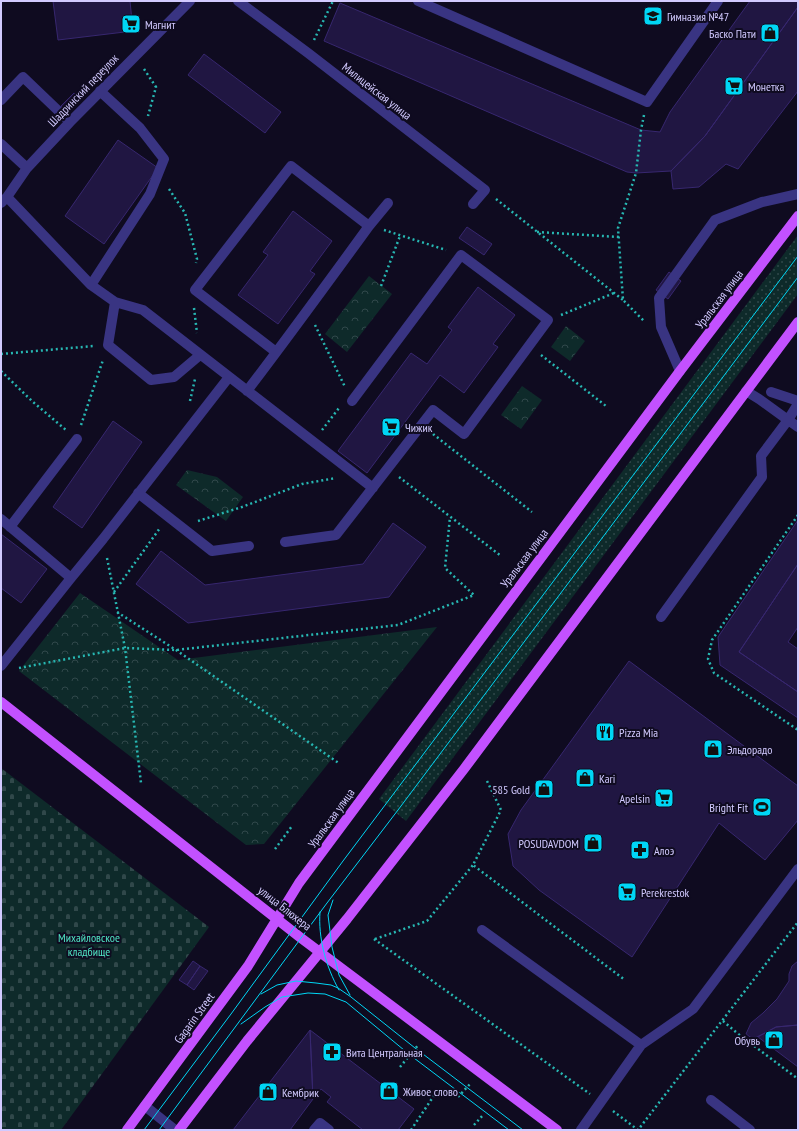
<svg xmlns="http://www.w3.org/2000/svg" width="799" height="1131" viewBox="0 0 799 1131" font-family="'PT Sans Narrow',sans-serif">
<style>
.grass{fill:url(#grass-dots)}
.forest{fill:url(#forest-crowns)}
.cemetery{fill:url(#cemetery-stones)}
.building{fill:#201642;stroke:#37276f}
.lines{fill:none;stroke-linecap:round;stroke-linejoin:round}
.path{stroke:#27b7b2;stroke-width:2.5;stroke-dasharray:2 3;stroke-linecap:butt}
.minor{stroke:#393482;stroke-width:10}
.major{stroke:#c351ff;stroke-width:10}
.tram{stroke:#00d6f5;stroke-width:1}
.labels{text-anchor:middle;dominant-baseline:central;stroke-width:4;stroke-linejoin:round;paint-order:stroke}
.poi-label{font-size:12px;fill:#d2caff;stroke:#0f0b20;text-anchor:start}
.street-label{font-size:12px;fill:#d2caff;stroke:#0f0b20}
.park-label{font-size:12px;fill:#50e5c4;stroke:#0f0b20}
</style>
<defs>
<pattern id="grass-dots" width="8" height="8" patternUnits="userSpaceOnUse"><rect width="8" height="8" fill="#0e2a2a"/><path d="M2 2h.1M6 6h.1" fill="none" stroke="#30484a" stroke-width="1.8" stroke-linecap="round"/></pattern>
<pattern id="forest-crowns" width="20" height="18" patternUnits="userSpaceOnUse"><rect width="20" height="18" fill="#0e2a2a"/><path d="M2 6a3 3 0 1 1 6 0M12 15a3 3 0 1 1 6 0" fill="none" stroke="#30484a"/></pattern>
<pattern id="cemetery-stones" width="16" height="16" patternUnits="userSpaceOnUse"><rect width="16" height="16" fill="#0e2a2a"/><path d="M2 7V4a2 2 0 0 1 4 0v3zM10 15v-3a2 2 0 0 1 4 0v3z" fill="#30484a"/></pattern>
</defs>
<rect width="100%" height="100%" fill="#0f0b20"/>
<path class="grass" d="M798,235V294L406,821L379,799Z"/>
<path class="forest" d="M369,276L392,294L347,352L325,334Z
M566,326L585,341L570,361L551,347Z
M522,386L542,400L521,429L501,415Z
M187,470L217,477L243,497L226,521L176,485Z
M80,593L178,660L437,627L264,844L246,845L19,671Z"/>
<path class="cemetery" d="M1,768L209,927L61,1130H1Z"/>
<path class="building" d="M53,1H130L133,31L58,40Z
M750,1H798V7L705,136L671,171L636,173L627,172L324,41L340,3L641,130L660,132L670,112Z
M798,7V91L738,169L726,164L699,187L673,189L671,171L705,136Z
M204,54L281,112L265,133L188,75Z
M74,93L81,99L68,112L61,106Z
M118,140L158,168L104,244L65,216Z
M293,211L332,241L310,271L315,274L278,324L238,295L268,255L263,252Z
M467,227L492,244L484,255L459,238Z
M669,272L681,281L668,299L656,290Z
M478,287L515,315L493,344L498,347L464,393L440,375L367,473L338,451L411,353L427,364L452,330L448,327Z
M113,421L142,442L82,528L53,507Z
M798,520V564L739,652L798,692V718L720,665L718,637Z
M393,523L426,547L389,597L188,623L136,584L161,551L205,585L363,564Z
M1,534L47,569L21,603L1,588Z
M798,564V627L788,642L798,649V692L739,652Z
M629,661L798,786V820L765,860L719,823L632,957L539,890L513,866L508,834L521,810Z
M193,961L200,966L187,985L179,980Z
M798,961V1025L776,1027L753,1039L746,1034L751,1023L763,1013L777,999L789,981V974L792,966Z
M200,966L208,971L194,990L187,985Z
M798,1025V1067L758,1037L776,1027Z
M310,1030L313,1099L290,1130H233Z
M310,1030L414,1109L398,1130H363L327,1102L331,1097L321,1089L313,1099Z"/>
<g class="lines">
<path class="path" d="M314,40L333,1
M144,69L156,87L148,116
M644,115L641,130L636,173L618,228L623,300L645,322
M169,189L185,213L197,259L196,263
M496,199L623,300
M384,230L446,250
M537,232L619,237
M381,286L400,236
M194,308L197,333
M561,315L614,293
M315,325L345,387
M1,354L94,346
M541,355L606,406
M1,371L33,402L66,430
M190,401L195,379
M81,425L103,360
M322,430L339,408
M433,434L532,512
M399,477L501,556
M798,515L712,640L708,659L714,673L798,730
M198,521L242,507L302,484L336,478
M107,558L125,648L141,783
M114,592L160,528
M117,612L176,650L340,764
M19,668L125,648L176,650L398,625L474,595L445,568L450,517
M487,781L501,810L473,865L625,980
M275,849L292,826
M374,939L590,1094
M375,939L427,921L473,865
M723,1021L737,1033L798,1079
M400,1067L419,1044
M458,1097L470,1084
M613,1111L638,1130L798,922
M474,1125L483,1115
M411,1130L435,1094"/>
<path class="minor" d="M238,1L308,53L485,190L473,204
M418,1L647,102L718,1
M1,100L23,77L70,122
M1,144L27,168
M7,197L91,285L115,302L143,310L373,488
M1,203L7,197L27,168L70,122L190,1
M369,226L388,203
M91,285L150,194L164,159L140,128L100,91
M115,302L108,345L151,380L174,377L200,355
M680,371L661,327L659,298L715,220L762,202L798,194
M247,391C289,336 329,281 369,226L291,166L195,290L276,352
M771,392L798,401
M798,404L788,420L798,427
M138,493L212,551L249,546
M1,519L71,578
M10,527L77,439
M285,542L336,535L433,410L464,434L548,320L461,255L352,401
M661,617L762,477L761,456L788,420L759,399L746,391
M1,666L71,578L103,539L229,377
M482,930L641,1045
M711,1100L750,1130
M145,1106L175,1130
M314,1130L320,1123L329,1130
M581,1130L641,1045L693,1009L798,869"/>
<path class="major" d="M1,702L301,938L557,1130
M127,1130L248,966L299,883L680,371L798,216
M179,1130L247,1041L347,919L464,769L798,322"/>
<path class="tram" d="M333,900L328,915L332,947L339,975L350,995
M320,912C318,938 326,967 339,990
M261,994L277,985L296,981L316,983L331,985L338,988L351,997L415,1048L523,1130
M241,1024L265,1007L282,997L308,993L325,994L346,1002L410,1055L509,1130
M144,1130L231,1014L343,861L798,256
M159,1130L327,903L398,810L798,277"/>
</g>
<defs>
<g id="school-square" transform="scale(1)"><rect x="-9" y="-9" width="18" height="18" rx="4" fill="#00d6f5" stroke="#0f0b20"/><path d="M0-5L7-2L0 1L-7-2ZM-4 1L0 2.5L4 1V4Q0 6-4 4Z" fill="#111"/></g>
<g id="supermarket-square" transform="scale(1)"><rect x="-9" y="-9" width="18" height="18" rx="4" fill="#00d6f5" stroke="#0f0b20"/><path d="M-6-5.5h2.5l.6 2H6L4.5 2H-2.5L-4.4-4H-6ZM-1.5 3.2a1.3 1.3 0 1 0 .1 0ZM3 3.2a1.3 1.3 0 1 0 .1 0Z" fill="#111"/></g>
<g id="shop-square" transform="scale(1)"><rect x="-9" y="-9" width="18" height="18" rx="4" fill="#00d6f5" stroke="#0f0b20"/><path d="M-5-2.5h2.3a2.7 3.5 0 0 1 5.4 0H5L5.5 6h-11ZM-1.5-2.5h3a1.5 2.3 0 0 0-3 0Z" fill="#111"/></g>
<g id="restaurant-square" transform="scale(1)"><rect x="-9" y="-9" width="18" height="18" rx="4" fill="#00d6f5" stroke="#0f0b20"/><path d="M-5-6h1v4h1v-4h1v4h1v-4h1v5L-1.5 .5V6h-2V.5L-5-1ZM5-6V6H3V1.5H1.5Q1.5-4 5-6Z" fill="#111"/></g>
<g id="stadium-square" transform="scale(1)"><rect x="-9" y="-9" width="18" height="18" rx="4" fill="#00d6f5" stroke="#0f0b20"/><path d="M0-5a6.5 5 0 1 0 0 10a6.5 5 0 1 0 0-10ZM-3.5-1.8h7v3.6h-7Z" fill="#111"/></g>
<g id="pharmacy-square" transform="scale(1)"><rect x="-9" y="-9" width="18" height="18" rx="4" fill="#00d6f5" stroke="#0f0b20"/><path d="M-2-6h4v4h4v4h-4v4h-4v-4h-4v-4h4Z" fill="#111"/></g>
</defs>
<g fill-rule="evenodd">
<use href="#school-square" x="653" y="16"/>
<use href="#supermarket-square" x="131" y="24"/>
<use href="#shop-square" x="770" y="33"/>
<use href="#supermarket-square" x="734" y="86"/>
<use href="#supermarket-square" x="391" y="427"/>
<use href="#restaurant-square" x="605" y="732"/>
<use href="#shop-square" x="713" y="749"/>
<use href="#shop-square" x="585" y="778"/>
<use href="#shop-square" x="544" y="789"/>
<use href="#supermarket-square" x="664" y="798"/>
<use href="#stadium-square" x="762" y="807"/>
<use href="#shop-square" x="593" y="843"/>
<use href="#pharmacy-square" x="640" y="850"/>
<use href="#supermarket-square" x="627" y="892"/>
<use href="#shop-square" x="774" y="1040"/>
<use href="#pharmacy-square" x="332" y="1052"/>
<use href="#shop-square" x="389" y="1091"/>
<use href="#shop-square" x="268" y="1092"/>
</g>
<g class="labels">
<g class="poi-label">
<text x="667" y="16">Гимназия №47</text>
<text x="145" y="24">Магнит</text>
<text x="756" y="33" text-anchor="end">Баско Пати</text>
<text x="748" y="86">Монетка</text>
<text x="405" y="427">Чижик</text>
<text x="619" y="732">Pizza Mia</text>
<text x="727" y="749">Эльдорадо</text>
<text x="599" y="778">Kari</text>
<text x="530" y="789" text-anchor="end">585 Gold</text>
<text x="650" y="798" text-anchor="end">Apelsin</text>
<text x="748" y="807" text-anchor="end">Bright Fit</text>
<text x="579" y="843" text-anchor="end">POSUDAVDOM</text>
<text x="654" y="850">Алоэ</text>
<text x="641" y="892">Perekrestok</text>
<text x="760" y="1040" text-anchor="end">Обувь</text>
<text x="346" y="1052">Вита Центральная</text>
<text x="403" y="1091">Живое слово</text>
<text x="282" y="1092">Кембрик</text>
</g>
<g class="street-label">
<text transform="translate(83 90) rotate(-46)">Шадринский переулок</text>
<text transform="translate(377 91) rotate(38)">Милицейская улица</text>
<text transform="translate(719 299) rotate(-53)">Уральская улица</text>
<text transform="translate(524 558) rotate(-53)">Уральская улица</text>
<text transform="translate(331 818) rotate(-54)">Уральская улица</text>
<text transform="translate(285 908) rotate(38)">улица Блюхера</text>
<text transform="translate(194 1018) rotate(-54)">Gagarin Street</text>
</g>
<g class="park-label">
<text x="89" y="937">Михайловское<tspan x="89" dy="14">кладбище</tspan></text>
</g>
</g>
<rect width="799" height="1131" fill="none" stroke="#d2caff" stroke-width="4"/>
</svg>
